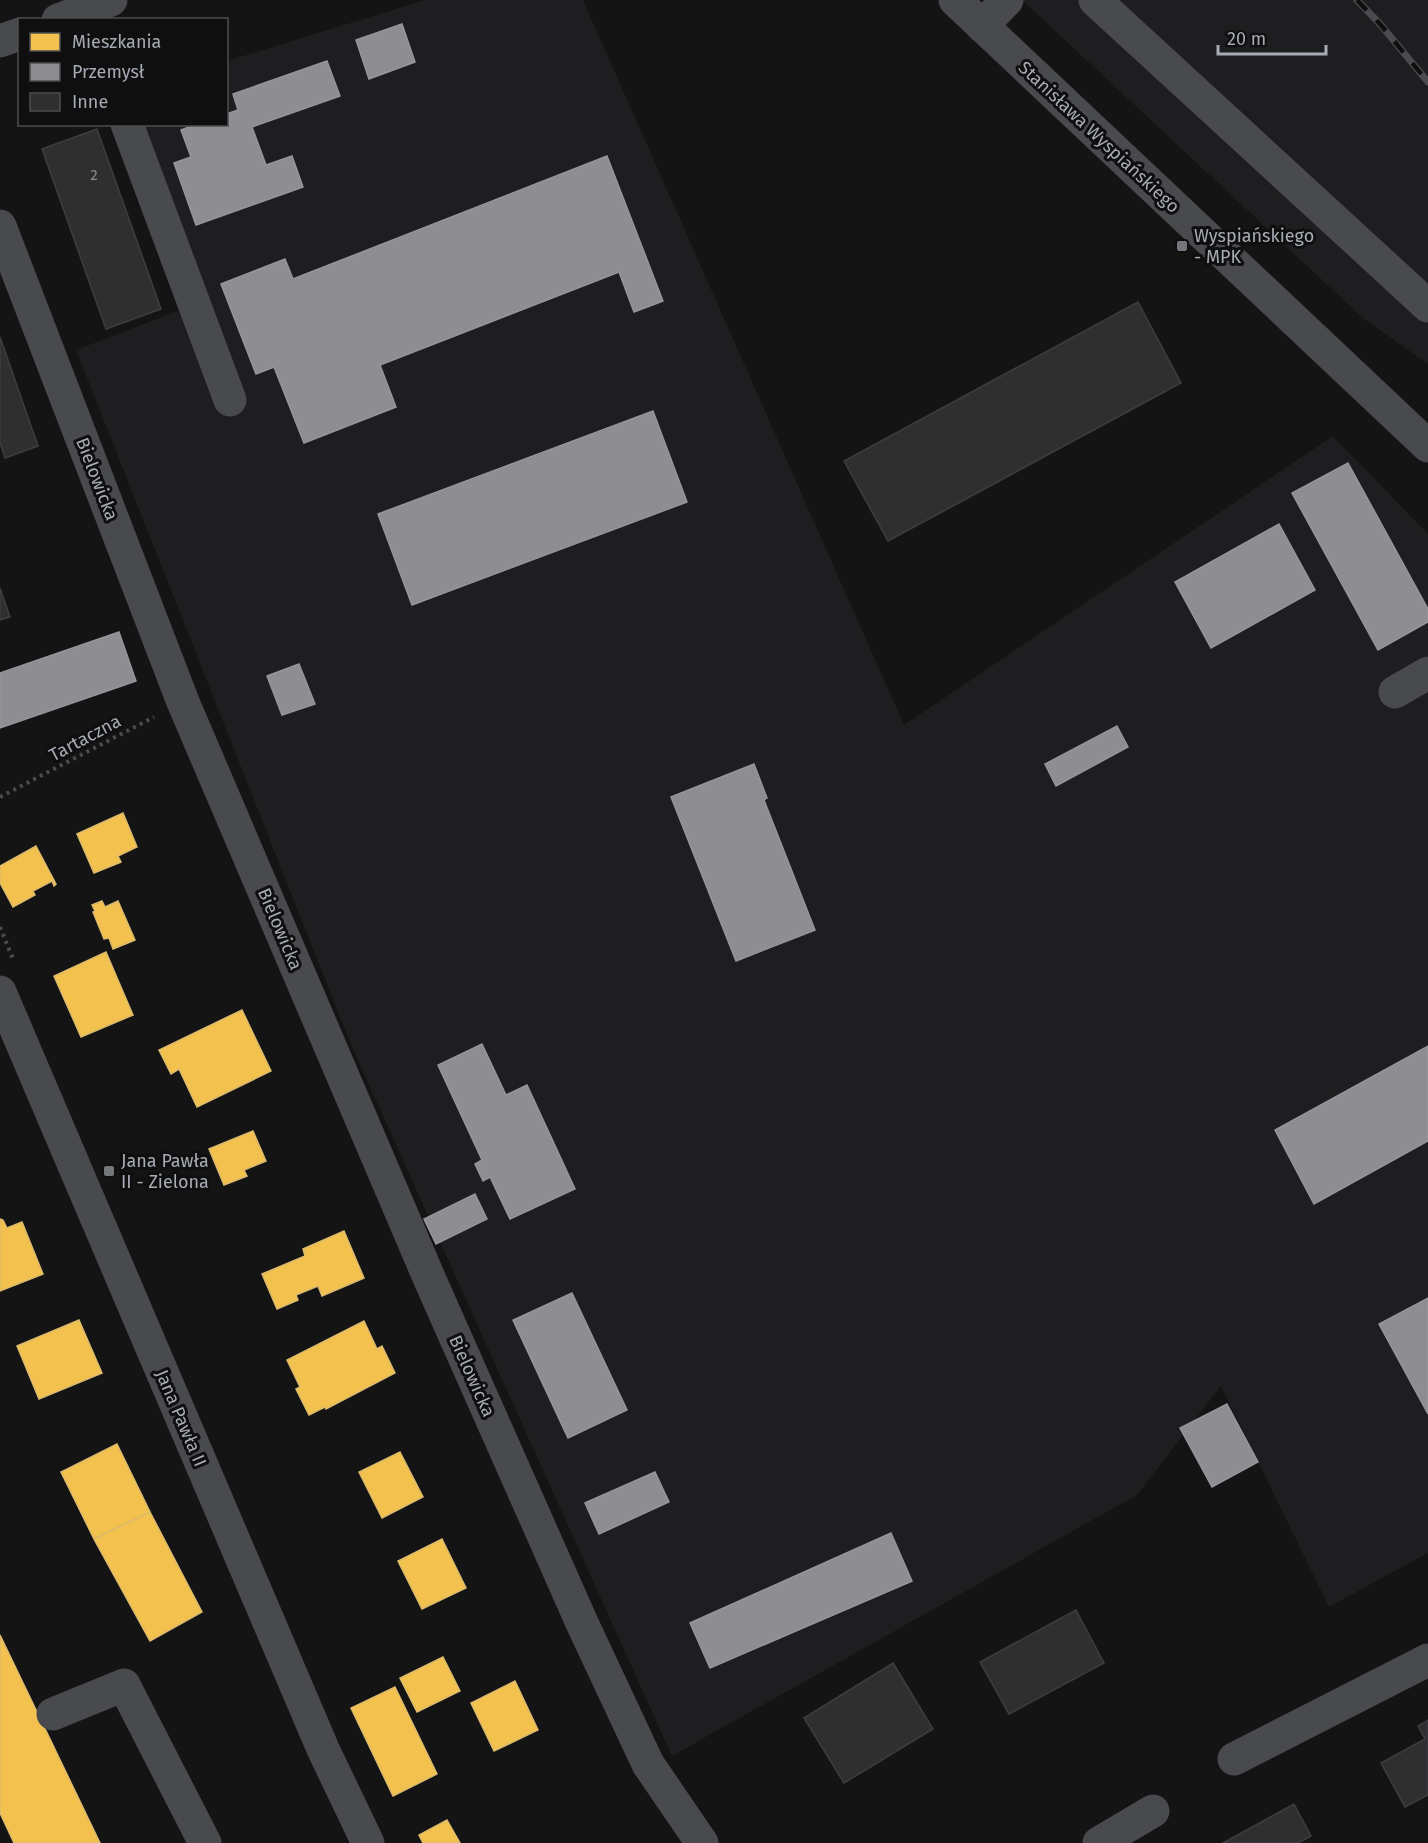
<svg xmlns="http://www.w3.org/2000/svg" width="1428" height="1843" viewBox="0 0 1428 1843" font-family="'Fira Sans',sans-serif">
<style>
.built{fill:#1e1e20}
.homes{fill:#f2c14e;stroke:#dcba6d;stroke-width:1.5}
.industry{fill:#8d8d92;stroke:#95969c;stroke-width:1.5}
.building{fill:#2f2f30;stroke:#3d3e41;stroke-width:1.5}
.lines{fill:none;stroke-linecap:round;stroke-linejoin:round}
.path{stroke:#4a4c4e;stroke-width:4;stroke-dasharray:3 4.5;stroke-linecap:butt}
.minor{stroke:#494a4d;stroke-width:33}
.rail-casing{stroke:#4a4b4e;stroke-width:7}
.rail{stroke:#0f0f10;stroke-width:4.5;stroke-dasharray:14;stroke-linecap:butt}
.poi-dot{fill:#74767c;stroke:#0f0f10;stroke-width:2}
.labels{text-anchor:middle;dominant-baseline:central;stroke-width:6;stroke-linejoin:round;paint-order:stroke}
.number-label{font-size:15px;fill:#898c93}
.street-label{font-size:18px;fill:#a7abb4;stroke:#0f0f10}
.poi-label{font-size:18px;fill:#a7abb4;stroke:#0f0f10;text-anchor:start}
</style>
<rect width="100%" height="100%" fill="#141415"/>
<path class="built" d="M425,0H583L904,725L1333,436L1428,534V1553L1329,1607L1221,1386L1137,1495L672,1756L351,1045L76,350L209,299L145,125L226,124L227,61Z
M1022,0H1428V364L1364,319Z"/>
<path class="homes" d="M123,813L137,847L118,856L121,862L94,873L77,834Z
M36,846L56,884L54,886L52,881L33,891L35,895L13,907L0,883V866Z
M102,901L105,907L118,901L135,940L113,949L109,938L104,939L93,912L95,911L92,905Z
M106,952L133,1015L81,1037L54,976Z
M242,1010L271,1071L197,1107L179,1069L171,1074L159,1050Z
M253,1131L266,1161L244,1170L247,1176L224,1185L209,1149Z
M0,1219L3,1220L7,1228L22,1222L43,1274L0,1291Z
M344,1231L364,1278L322,1296L318,1286L296,1295L298,1300L277,1309L262,1274L305,1256L303,1249Z
M79,1320L102,1373L39,1399L17,1346Z
M364,1321L377,1349L382,1346L395,1373L326,1409L325,1407L309,1415L296,1389L300,1387L287,1360Z
M117,1444L150,1512L94,1539L61,1472Z
M400,1452L423,1497L382,1518L359,1472Z
M150,1512L202,1612L150,1641L94,1539Z
M442,1539L466,1588L422,1609L398,1561Z
M0,1635L100,1843H14L0,1813Z
M443,1657L460,1691L417,1712L400,1678Z
M515,1681L538,1730L494,1751L471,1703Z
M395,1687L437,1774L393,1796L351,1708Z
M447,1820L460,1843H423L419,1835Z"/>
<path class="industry" d="M402,24L415,62L369,79L356,40Z
M327,61L340,96L252,127L266,165L292,156L303,187L196,225L174,163L191,157L181,130L197,124H226V114L238,110L233,94Z
M607,156L663,301L634,312L619,272L380,365L396,407L304,443L274,367L256,374L221,284L285,259L293,279Z
M653,411L687,502L412,605L378,514Z
M1348,463L1428,609V622L1378,650L1292,493Z
M1279,524L1315,590L1211,648L1175,582Z
M119,632L136,681L0,728V673Z
M299,664L315,704L282,715L267,676Z
M1117,726L1128,747L1056,786L1045,764Z
M754,764L767,798L764,800L815,930L736,961L671,797Z
M482,1044L506,1095L527,1085L575,1189L510,1219L490,1177L483,1181L475,1164L482,1160L438,1065Z
M1428,1046V1141L1314,1204L1275,1130Z
M475,1194L487,1219L436,1244L424,1219Z
M572,1293L627,1410L568,1438L513,1320Z
M1428,1298V1414L1379,1324Z
M1227,1404L1258,1462L1212,1487L1180,1428Z
M655,1472L669,1502L599,1534L585,1503Z
M891,1533L912,1581L710,1668L690,1623Z"/>
<path class="building" d="M97,129L161,309L106,329L42,149Z
M1138,302L1181,383L888,541L844,461Z
M0,337L38,446L5,458L0,443Z
M0,588L10,617L0,620Z
M1076,1610L1104,1663L1009,1714L980,1662Z
M893,1663L933,1729L844,1783L804,1718Z
M1428,1720V1795L1405,1807L1381,1763L1425,1739L1418,1726Z
M1294,1804L1311,1836L1298,1843H1223Z"/>
<g class="lines">
<path class="path" d="M0,797L154,717
M0,927L13,959"/>
<path class="minor" d="M955,0L1428,446
M1095,0L1428,306
M58,20L111,0
M982,26L1007,0
M0,41L20,34
M127,124L230,400
M0,226L183,702L430,1280L582,1623L648,1764L702,1843
M1395,692L1428,673
M0,992L323,1749L368,1843
M53,1714L124,1685L205,1843
M1234,1759L1428,1660
M1099,1843L1153,1811"/>
<g class="rail-casing">
<path id="rail" d="M1357,0L1380,24L1428,82"/>
</g>
<use href="#rail" class="rail"/>
</g>
<g class="poi-dot">
<rect x="1176" y="240" width="12" height="12" rx="3"/>
<rect x="103" y="1165" width="12" height="12" rx="3"/>
</g>
<g class="labels">
<g class="number-label">
<text x="94" y="175">2</text>
</g>
<g class="street-label">
<text transform="translate(1099 137) rotate(43)">Stanisława Wyspiańskiego</text>
<text transform="translate(97 479) rotate(69)">Bielowicka</text>
<text transform="translate(85 738) rotate(-28)">Tartaczna</text>
<text transform="translate(280 929) rotate(67)">Bielowicka</text>
<text transform="translate(472 1376) rotate(66)">Bielowicka</text>
<text transform="translate(181 1418) rotate(67)">Jana Pawła II</text>
</g>
<g class="poi-label">
<text x="1194" y="236">Wyspiańskiego<tspan x="1194" dy="21">- MPK</tspan></text>
<text x="121" y="1161">Jana Pawła<tspan x="121" dy="21">II - Zielona</tspan></text>
</g>
</g>
<rect x="18" y="18" width="210" height="108" fill="#0f0f10" stroke="#4c4d52" stroke-width="1.5"/>
<rect x="30" y="33" width="30" height="18" fill="#f2c14e" stroke="#4c4d52" stroke-width="1.5"/>
<text x="72" y="48" font-size="18" fill="#a7abb4">Mieszkania</text>
<rect x="30" y="63" width="30" height="18" fill="#8d8d92" stroke="#4c4d52" stroke-width="1.5"/>
<text x="72" y="78" font-size="18" fill="#a7abb4">Przemysł</text>
<rect x="30" y="93" width="30" height="18" fill="#2f2f30" stroke="#4c4d52" stroke-width="1.5"/>
<text x="72" y="108" font-size="18" fill="#a7abb4">Inne</text>
<path d="M1218 45v9h108v-9" fill="none" stroke="#a7abb4" stroke-width="3"/>
<text x="1227" y="45" font-size="18" fill="#a7abb4" stroke="#0f0f10" stroke-width="4.5" paint-order="stroke">20 m</text>
</svg>
